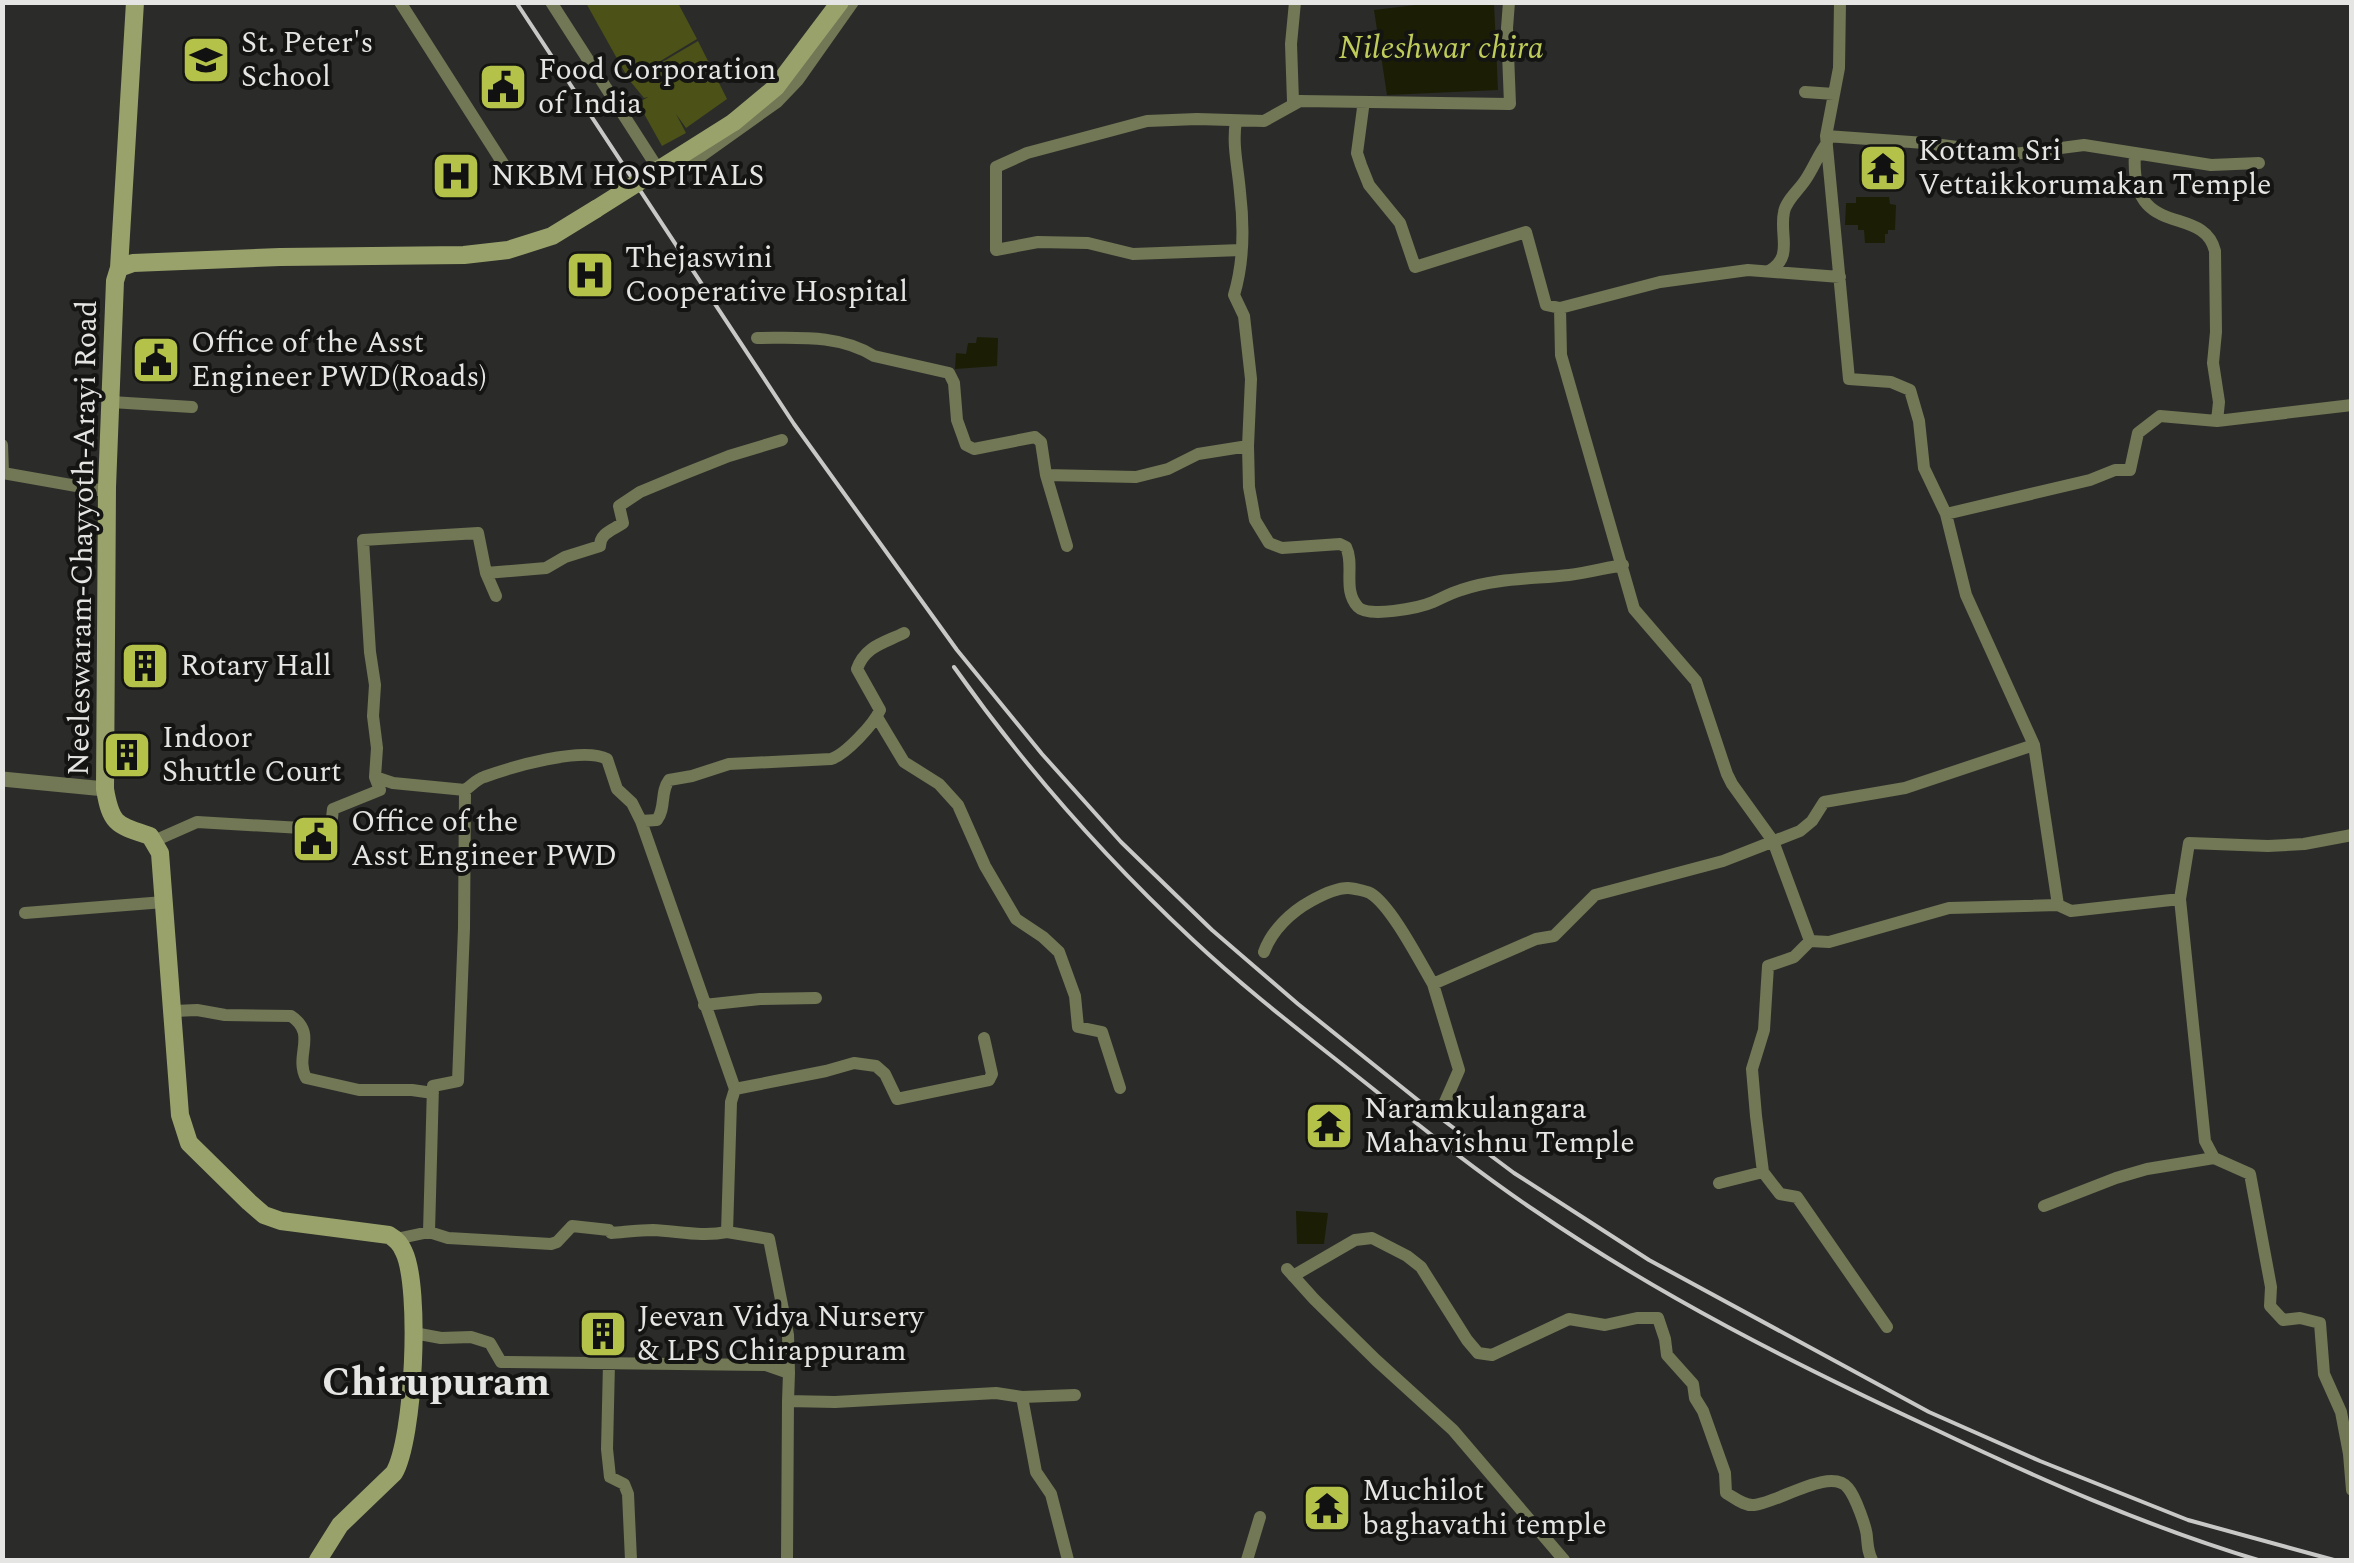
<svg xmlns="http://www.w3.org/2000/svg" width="2354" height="1563" viewBox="0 0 2354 1563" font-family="Spectral,serif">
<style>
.green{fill:#4b5117}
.water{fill:#1b1e04}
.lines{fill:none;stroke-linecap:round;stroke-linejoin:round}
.minor{stroke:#727756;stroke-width:12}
.tertiary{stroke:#727756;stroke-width:15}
.secondary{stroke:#9aa26c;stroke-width:18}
.rail{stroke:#c8c9c6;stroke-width:4}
.secondary-bridge{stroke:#9aa26c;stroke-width:18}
.labels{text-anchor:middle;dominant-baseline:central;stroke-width:8;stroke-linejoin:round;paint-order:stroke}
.poi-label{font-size:30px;fill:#e5e6e4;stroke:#141413;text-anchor:start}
.street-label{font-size:30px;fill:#e5e6e4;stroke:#141413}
.water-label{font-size:32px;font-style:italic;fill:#bfcc59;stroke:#141413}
.district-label{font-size:40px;font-weight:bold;fill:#e5e6e4;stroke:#141413}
</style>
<rect width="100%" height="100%" fill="#2b2c29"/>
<path class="green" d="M586,3H678L697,39L629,80Z
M698,41L727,99L686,128L676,114L686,133L662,146L638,103L648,97L644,98L630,81Z"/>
<path class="water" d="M1440,2L1494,3L1498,90L1387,95L1374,10Z
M1856,197H1889L1890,204L1896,205L1895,230H1888V234H1885V243H1865L1864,230H1858V225H1845L1846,203H1856Z
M977,337L998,338L997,366L955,369L956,353L966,354L968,343H976Z
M1296,1211L1328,1213L1324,1244H1297Z"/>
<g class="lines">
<path class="minor" d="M400,2L504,165
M551,2L655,164L671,171L697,159L777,102L798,80L853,2
M1295,2L1291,44L1293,101H1300
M1805,92L1834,94
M1361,103L1363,108L1357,153L1361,165L1369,185L1400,223L1415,267L1526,232L1546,305L1560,308L1660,282L1748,270L1840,277
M1826,136L1925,143L2014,154L2084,145L2211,165L2259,163
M2135,153C2129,243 2203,202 2215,251L2216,332L2213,363L2219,402L2217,421
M1241,250L1133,254L1088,243L1038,242L996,250V167L1027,153L1147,121L1197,119L1264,121L1300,101L1510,104L1507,28L1509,2
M1769,271C1794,257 1779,235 1784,212C1786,200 1800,189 1806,179C1814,167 1818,155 1827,143
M1560,308L1561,355L1634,609L1696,681L1727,774L1732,784L1773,841L1810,941L1794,957L1768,966L1764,1030L1752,1069L1756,1116L1763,1172L1780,1194L1797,1197L1887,1327
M757,338C797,338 839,334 874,356L949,373L954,383L957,420L966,445L974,449L1035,437L1041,442L1046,475L1136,477L1168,469L1198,454L1248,446L1251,379L1244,316L1234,295C1244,262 1244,226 1240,192C1238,167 1232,145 1236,121
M111,402L192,407
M2,445L3,473L99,490L107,487
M1248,446L1249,487L1255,520L1269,543L1282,548L1340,544L1346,547C1355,565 1342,590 1358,607C1368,618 1419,608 1433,602C1442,598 1451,593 1461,590C1496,578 1533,579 1569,575C1587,573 1605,568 1623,565
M1046,475L1067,546
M1946,514L2090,480L2115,470H2130L2138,433L2160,416L2217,421L2352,405
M486,573L546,568L565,557L600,546C600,533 613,530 623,523L619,506L640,492L681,475L729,456L782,440
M877,717L904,762L939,784L958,805L985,866L1016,919L1043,937L1059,952L1075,996L1078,1027L1102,1032L1120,1088
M2034,745L2058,905L2071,911L2180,899L2205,1141L2214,1158L2250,1174L2271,1287L2270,1306L2283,1320L2300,1318L2320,1323L2324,1374L2341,1412L2349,1454L2352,1490
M375,777L393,783L465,790C472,785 477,779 484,777C511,767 583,746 607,759L617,789L632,803L641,821L735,1089
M641,821L657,820C666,808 660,792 669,780L692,776L729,764L831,759C845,755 874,724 880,710L857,669C865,646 884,643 904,633
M154,841L197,822L319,829L332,818L333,809L380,790L375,777L377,748L373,716L375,685L370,652L363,540L478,533L486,573L496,596
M2180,899L2189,843L2268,846L2304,844L2352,835
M25,913L164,902
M1810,941L1829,942L1949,908L2058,905
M1264,952C1272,930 1291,912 1311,901C1320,896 1337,888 1348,888C1352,888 1366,891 1370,893C1391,905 1420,962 1433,984
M704,1005L760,999L816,998
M174,1011L197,1010L225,1015L291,1016C318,1034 294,1055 306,1078L359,1090H412L433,1093
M1445,1102L1459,1070L1433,984L1536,939L1554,936L1595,895L1723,861L1800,831L1812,821L1824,802L1905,788L2034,745L1966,595L1946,514L1924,468L1919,421L1910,390L1891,382L1849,379L1826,136L1839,68L1840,2
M1719,1183L1763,1172
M2044,1206L2116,1178L2147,1169L2214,1158
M429,1232L448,1238L551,1244L557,1242L572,1226L609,1230L611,1233C625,1232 639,1230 653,1230C678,1231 702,1237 727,1232L731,1102L735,1089L826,1071L854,1063L876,1066L885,1074L897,1099L989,1080L992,1074L984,1038
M727,1232L769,1239L788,1335L789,1373
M396,1239L429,1232L433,1086L458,1081L464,928L465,790
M1287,1269L1314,1299L1376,1360L1453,1430L1564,1560
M1293,1276L1355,1240L1372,1238L1407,1256L1421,1267L1467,1340L1478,1353L1492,1355L1569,1319L1605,1325L1637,1318H1658L1665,1339L1667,1355L1693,1384L1695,1398L1703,1411L1725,1473L1726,1493C1735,1498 1744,1506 1754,1505C1778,1503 1831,1466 1848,1488C1855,1496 1867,1528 1867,1538C1868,1548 1868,1552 1872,1560
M414,1333L441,1338L471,1337L490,1343L501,1362L766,1365L789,1373L788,1401L835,1402L996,1393L1022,1397L1036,1472L1051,1494L1068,1560
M609,1363L607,1449L610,1477L624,1484L628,1494L631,1560
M1022,1397L1075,1395
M787,1560L788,1401
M1247,1560L1260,1517"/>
<path class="tertiary" d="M2,779L105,789"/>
<path class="secondary" d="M135,2L119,268L115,281L107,487L105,789C111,825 117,825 150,836L160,853L180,1115L189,1143L249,1202L264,1215L281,1221L389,1235C396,1239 401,1244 404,1252C421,1288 414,1439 394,1473L340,1525L318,1560
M734,122L776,87L840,2
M119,268L133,263L280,257L464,255L508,250L552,236L596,209"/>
<path class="rail" d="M516,2L794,424L957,650L1042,754L1121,842L1212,930L1298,1004L1439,1117L1514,1173L1649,1260L1929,1412L2040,1461L2188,1520L2334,1560
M954,667C1024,766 1105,858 1193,940C1242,986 1295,1027 1348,1069C1409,1117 1470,1167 1534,1210C1658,1295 1794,1364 1930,1427C2037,1478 2145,1526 2258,1560"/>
<path class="secondary-bridge" d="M596,209L734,122"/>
</g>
<defs>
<g id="school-square" transform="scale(2.5)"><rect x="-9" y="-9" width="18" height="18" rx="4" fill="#b5c249" stroke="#141413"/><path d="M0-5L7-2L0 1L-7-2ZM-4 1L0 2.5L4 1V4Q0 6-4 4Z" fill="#111"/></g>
<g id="civic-square" transform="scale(2.5)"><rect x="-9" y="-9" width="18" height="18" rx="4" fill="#b5c249" stroke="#141413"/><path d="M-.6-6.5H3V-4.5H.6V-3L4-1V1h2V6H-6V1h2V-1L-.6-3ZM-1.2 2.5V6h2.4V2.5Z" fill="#111"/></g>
<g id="temple-square" transform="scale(2.5)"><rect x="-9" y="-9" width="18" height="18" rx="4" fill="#b5c249" stroke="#141413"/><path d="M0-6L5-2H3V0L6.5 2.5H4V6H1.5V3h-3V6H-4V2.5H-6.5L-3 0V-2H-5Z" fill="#111"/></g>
<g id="hospital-square" transform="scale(2.5)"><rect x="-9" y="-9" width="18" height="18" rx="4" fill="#b5c249" stroke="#141413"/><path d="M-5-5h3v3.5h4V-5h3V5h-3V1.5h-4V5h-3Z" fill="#111"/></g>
<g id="building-square" transform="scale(2.5)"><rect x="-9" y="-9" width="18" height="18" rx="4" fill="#b5c249" stroke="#141413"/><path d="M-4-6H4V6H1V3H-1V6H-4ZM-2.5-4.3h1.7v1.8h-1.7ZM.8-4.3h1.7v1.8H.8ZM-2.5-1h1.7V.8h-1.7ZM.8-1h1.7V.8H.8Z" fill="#111"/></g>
</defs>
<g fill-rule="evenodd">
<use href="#school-square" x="206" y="60"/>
<use href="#civic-square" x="503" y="87"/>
<use href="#temple-square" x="1883" y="168"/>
<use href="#hospital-square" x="456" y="176"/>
<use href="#hospital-square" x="590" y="275"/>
<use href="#civic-square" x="156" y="360"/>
<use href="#building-square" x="145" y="666"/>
<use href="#building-square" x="127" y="755"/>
<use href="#civic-square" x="316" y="839"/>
<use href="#temple-square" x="1329" y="1126"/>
<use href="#building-square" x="603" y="1334"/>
<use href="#temple-square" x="1327" y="1508"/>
</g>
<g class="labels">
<g class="poi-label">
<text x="241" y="43">St. Peter's<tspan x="241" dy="34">School</tspan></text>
<text x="538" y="70">Food Corporation<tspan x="538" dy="34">of India</tspan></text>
<text x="1918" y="151">Kottam Sri<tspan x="1918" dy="34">Vettaikkorumakan Temple</tspan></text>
<text x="491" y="176">NKBM HOSPITALS</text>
<text x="625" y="258">Thejaswini<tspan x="625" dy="34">Cooperative Hospital</tspan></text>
<text x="191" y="343">Office of the Asst<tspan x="191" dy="34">Engineer PWD(Roads)</tspan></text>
<text x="180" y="666">Rotary Hall</text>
<text x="162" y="738">Indoor<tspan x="162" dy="34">Shuttle Court</tspan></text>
<text x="351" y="822">Office of the<tspan x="351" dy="34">Asst Engineer PWD</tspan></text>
<text x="1364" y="1109">Naramkulangara<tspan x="1364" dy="34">Mahavishnu Temple</tspan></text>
<text x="638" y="1317">Jeevan Vidya Nursery<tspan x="638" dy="34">&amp; LPS Chirappuram</tspan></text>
<text x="1362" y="1491">Muchilot<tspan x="1362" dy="34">baghavathi temple</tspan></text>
</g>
<g class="street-label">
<text transform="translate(83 538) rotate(-89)">Neeleswaram-Chayyoth-Arayi Road</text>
</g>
<g class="water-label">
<text x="1441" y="48">Nileshwar chira</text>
</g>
<g class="district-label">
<text x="436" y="1383">Chirupuram</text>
</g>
</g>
<rect width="2354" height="1563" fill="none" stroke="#e5e6e4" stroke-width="10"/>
</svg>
